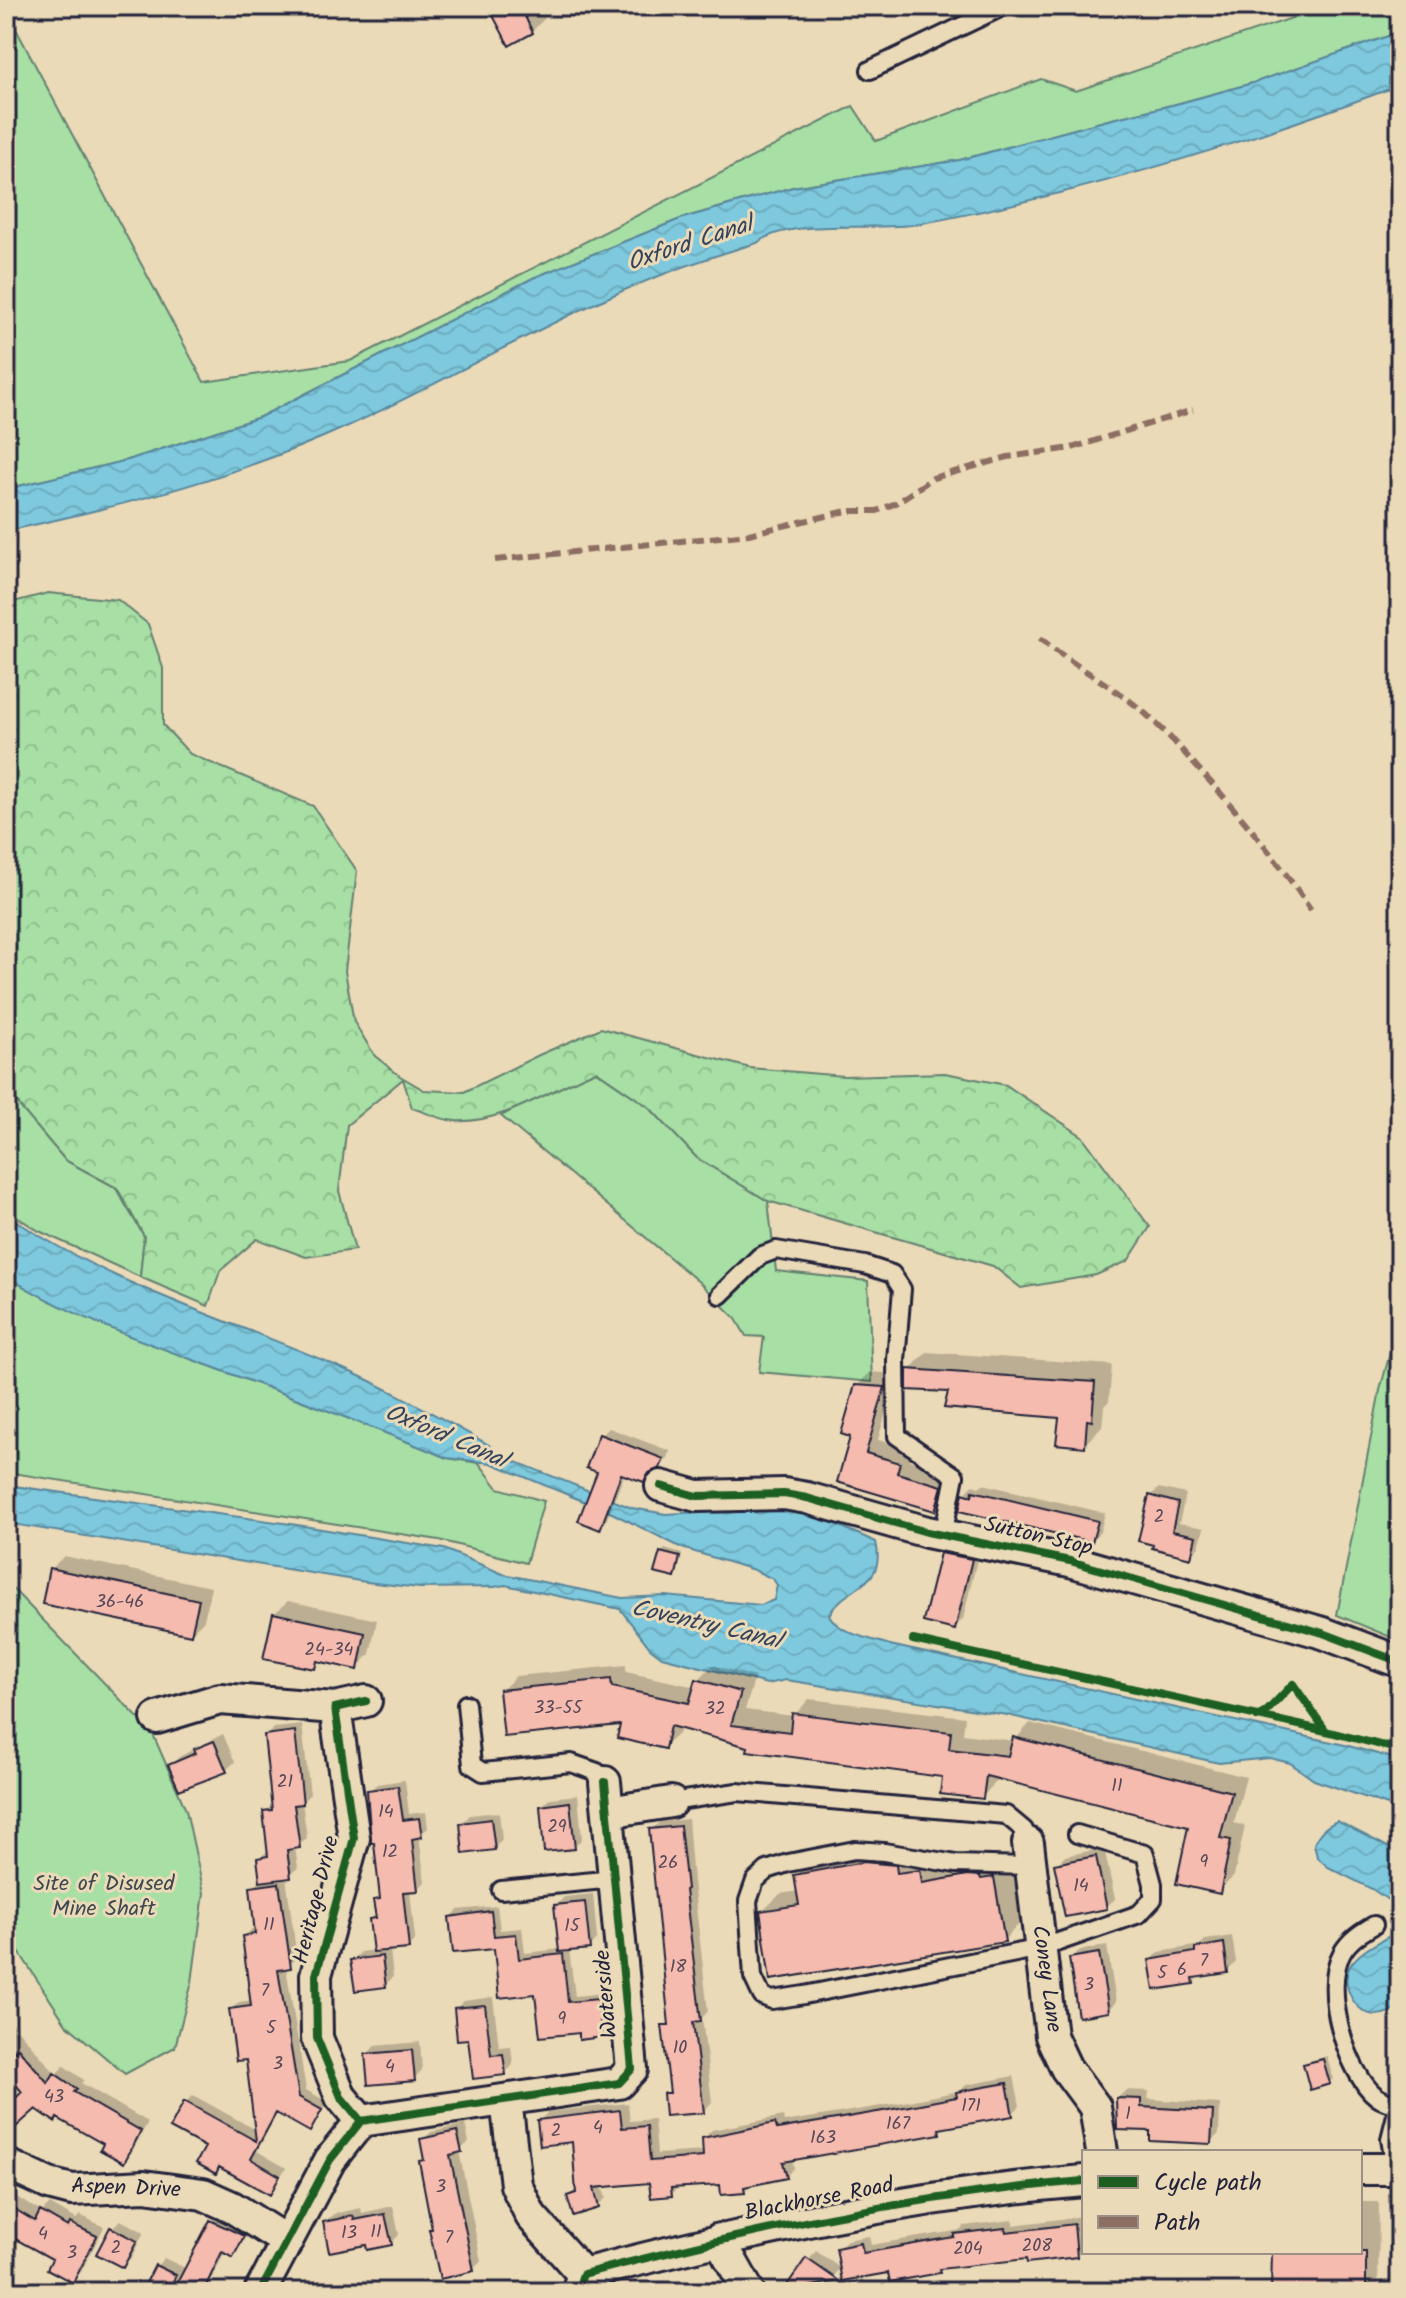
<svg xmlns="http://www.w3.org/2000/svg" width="1406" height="2298" viewBox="0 0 1406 2298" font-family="Kalam,sans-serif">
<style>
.green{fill:#a7dfa4;stroke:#648070;stroke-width:2}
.forest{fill:url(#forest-crowns);stroke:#648070;stroke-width:2}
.water{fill:url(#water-waves);stroke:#59869c;stroke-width:2}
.shadow{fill:#0003}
.building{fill:#f5bbae;stroke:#22223b;stroke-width:2}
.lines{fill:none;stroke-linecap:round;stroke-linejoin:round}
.service-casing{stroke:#22223b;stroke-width:22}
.minor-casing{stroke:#22223b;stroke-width:36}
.service{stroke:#ebdab7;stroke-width:16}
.minor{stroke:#ebdab7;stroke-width:30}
.quiet{stroke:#8d6e63;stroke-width:6;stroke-dasharray:12 6;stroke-linecap:butt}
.cycleway-casing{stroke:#ebdab7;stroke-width:13}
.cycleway{stroke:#1b5e20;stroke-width:8}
.labels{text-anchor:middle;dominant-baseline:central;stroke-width:6;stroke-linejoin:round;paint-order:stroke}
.number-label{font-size:18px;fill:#574858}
.street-label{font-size:22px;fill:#22223b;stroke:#ebdab7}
.park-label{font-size:22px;fill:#3d4850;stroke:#ebdab7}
.water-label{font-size:24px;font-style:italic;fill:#34435b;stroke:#ebdab7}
</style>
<defs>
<pattern id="forest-crowns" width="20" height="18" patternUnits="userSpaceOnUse" patternTransform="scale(2)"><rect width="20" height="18" fill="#a7dfa4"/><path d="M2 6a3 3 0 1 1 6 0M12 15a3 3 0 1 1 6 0" fill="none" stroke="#8fbf8e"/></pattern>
<pattern id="water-waves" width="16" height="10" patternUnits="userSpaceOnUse" patternTransform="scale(2)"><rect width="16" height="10" fill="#7ec9dd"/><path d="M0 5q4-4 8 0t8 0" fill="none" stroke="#6dacbf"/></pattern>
</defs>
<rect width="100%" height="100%" fill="#ebdab7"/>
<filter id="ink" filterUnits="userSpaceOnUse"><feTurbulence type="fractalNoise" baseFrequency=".0125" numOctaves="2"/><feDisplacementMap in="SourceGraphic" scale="16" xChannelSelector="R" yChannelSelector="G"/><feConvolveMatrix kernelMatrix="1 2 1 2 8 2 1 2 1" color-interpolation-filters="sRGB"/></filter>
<g filter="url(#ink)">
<path class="green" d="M6,6H16L8,14L204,382L350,361L853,106L876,141L1041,79L1076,91L1295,17L1296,6H1400V32L1253,83L1176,104L1108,120L960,160L793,187L683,218L533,278L260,417L128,460L6,489Z
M596,1071L649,1107L697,1158L768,1201L776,1271L868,1281L872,1382L759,1372L764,1337L746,1336L736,1319L700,1283L501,1116L548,1091Z
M6,1081L21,1108L65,1160L115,1187L144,1236L140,1277L39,1231L6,1210Z
M6,1276C68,1315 139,1340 207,1365C288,1395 368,1425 447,1458L479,1463L498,1488L544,1501L526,1563L439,1540L6,1472Z
M1400,1316V1641L1337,1615L1380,1390Z
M6,1582L152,1732L186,1810L204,1893L192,1982L175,2047L125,2074L66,2024L6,1932Z"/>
<path class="forest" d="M48,593L118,600L148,624L163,668V725L190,754L313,806L357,871L345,971L354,1022L375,1056L400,1076L424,1090L464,1092L539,1055L601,1028L750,1068L844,1076L945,1073L1006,1085L1082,1136L1150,1227L1128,1261L1096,1275L1021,1288L993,1266L768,1201L697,1158L649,1107L596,1071C552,1089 502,1124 455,1121C441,1120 425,1112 412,1108L403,1079L347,1125L339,1191L355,1250L306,1257L257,1239L220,1271L208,1306L140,1277L144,1236L117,1188L65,1160L21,1108L6,1081V604Z"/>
<path class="water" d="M1400,32V85C1243,144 1082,194 917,224C876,232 789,217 757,243C706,258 657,275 609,297C520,336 436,386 348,426C239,476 123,506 6,531V489L128,460L260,417L533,278L683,218L793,187L960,160L1108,120L1176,104L1253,83Z
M6,1214C105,1283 222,1317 332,1364C386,1386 437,1416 489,1445L494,1453L632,1508L666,1514L782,1507L806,1511L876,1542C887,1589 845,1584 829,1615C841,1635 869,1638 890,1645L1345,1745L1400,1760V1809L1314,1780L1290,1763L1270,1758L1219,1763L1007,1715L786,1680L767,1684L662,1657L650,1648L620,1609L505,1585L494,1587L420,1588L366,1582L6,1523V1485L291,1524L444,1549L503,1574L622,1598L665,1596L761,1605L774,1600L777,1585L773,1579L754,1570L682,1548L612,1513L491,1463L447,1458C368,1425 288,1395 207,1365C139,1340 68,1315 6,1276Z
M1337,1821L1400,1853V1908L1372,1889L1328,1867L1317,1857L1314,1844C1319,1832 1325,1827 1337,1821Z
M1400,1930V2008C1392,2011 1384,2015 1376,2015C1356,2015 1340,1985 1349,1968C1358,1950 1384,1940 1400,1930Z"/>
<path class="shadow" d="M490,6H539L545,18L532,31L510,43Z
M927,1352L1112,1365L1109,1401L1104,1406L1102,1427L1084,1445L1061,1416L909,1370Z
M870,1372L897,1374L878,1440L912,1450L909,1460L954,1473L947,1496L934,1509L839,1480L853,1435L857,1386Z
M609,1428L670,1451L668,1458L643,1480L625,1473L607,1519L599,1527L601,1435Z
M983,1484L1105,1513L1100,1532L1092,1540L965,1494L973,1485L979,1487Z
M1159,1488L1186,1494L1179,1523L1204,1528L1199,1547L1191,1555L1154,1547L1150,1496Z
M950,1545L979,1551L963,1619L954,1628L942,1554Z
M665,1549L682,1554L678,1572L674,1576L661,1553Z
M64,1556L211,1587L204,1620L191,1633L51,1569Z
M288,1601L377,1620L370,1654L357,1668L321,1660L315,1667L274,1614Z
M626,1665V1672L696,1687L698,1680L713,1665L755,1677L745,1710L794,1716L809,1699L965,1717L963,1734L1014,1741L1030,1723L1246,1777L1234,1823L1245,1826L1234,1876L1219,1891L1190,1826L998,1777L997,1781L982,1797L945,1775L789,1757V1754L680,1727V1732L664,1747L623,1723L501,1691L516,1676Z
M302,1725L310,1794L302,1802L307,1838L295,1847L298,1868L286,1877L297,1958L286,1967L306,2090L328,2102L309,2130L278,2112L257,2151L286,2168L269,2193L221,2166L215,2171L207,2146L185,2103L193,2095L256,2130L248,2057L231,2009L239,2002L253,2000L244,1937L252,1929H256L252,1888L262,1880L259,1858L269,1850L265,1812L274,1803L266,1736L274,1728Z
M223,1734L235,1762L226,1770L171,1765L179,1757Z
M405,1780L409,1814L426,1812L428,1828L419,1836L425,1882L418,1889L410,1890L415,1940L408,1947L390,1949L393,1977L385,1985L353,1960L361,1952L375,1950L371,1919L377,1913L375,1901L382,1894L369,1791L377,1784Z
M578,1795L582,1839L574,1847L542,1806L550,1798Z
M499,1812L502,1840L494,1848L462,1823L470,1815Z
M688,1819L693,1881L708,2011L702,2018L712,2102L704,2111L666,2094L671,2088L665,2026L671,2020L651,1830L660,1822Z
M882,1845L913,1848L914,1857L939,1866L1011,1860L1021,1922L1004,1940L762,1912L780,1894L799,1891L796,1876L814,1858Z
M1104,1848L1115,1899L1106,1907L1056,1865L1065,1856Z
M593,1894L597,1938L589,1947L569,1949L575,1996L604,1993L608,2029L601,2036L580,2031L537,1992L496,1947L451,1917L458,1910L497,1906L500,1930L522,1928L525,1953L561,1949L556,1906L564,1897Z
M1232,1936L1236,1962L1228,1971L1200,1975L1193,1982L1151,1960L1160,1952L1200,1945L1205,1940Z
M1107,1946L1116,2002L1108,2010L1071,1959L1080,1950Z
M493,1997L499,2047L511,2046L513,2065L505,2073L470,2037L456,2009L464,2001Z
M6,2012L13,2024L56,2074L64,2066L84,2080L81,2083L148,2122L132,2152L123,2160L106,2143L35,2106L6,2123V2109L25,2091L6,2070Z
M420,2042L422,2070L414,2079L367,2054L375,2046Z
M1327,2056L1333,2079L1329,2082L1305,2065L1309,2061Z
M1014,2076L1020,2106L1012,2114L945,2126L939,2132L792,2158L794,2168L786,2176L751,2184L744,2191L722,2183L680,2186L671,2194L651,2181L602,2186L606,2198L598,2206L569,2196L577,2188L574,2140L540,2120L548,2112L628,2103L630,2121L654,2119L657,2154L705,2151L704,2138L712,2130L783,2116L784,2122L893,2104L960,2091L966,2085Z
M1126,2090L1149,2091L1148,2099L1220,2104L1219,2134L1210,2142L1152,2130L1118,2098Z
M465,2124L469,2142L459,2151L481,2261L473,2269L431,2230L434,2227L421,2161L426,2157L423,2140L431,2132Z
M6,2191L42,2212L50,2204L76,2219L80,2215L104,2227L81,2272L73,2280L54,2258L11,2234L6,2239Z
M1360,2202H1379L1378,2292H1273L1274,2252H1360Z
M393,2206L399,2235L391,2243H367L325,2223L334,2214L361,2208L362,2213Z
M220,2214L250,2228L240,2248L233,2255L225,2252L205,2292H168L148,2283L157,2266L164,2258L187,2269L212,2221Z
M1084,2216V2249L1076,2255L1028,2257L944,2267L939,2272L890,2270L838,2248L847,2240L869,2236L871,2245L961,2230L964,2226L1013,2220V2225Z
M120,2220L144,2232L131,2258L122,2266L112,2228Z
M816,2251L840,2268L823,2292H785Z
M1151,2252H1203L1199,2256L1151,2255Z
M337,2279L340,2292H297L300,2287Z"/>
<path class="building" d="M488,6H520L533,33L509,46Z
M907,1369L1095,1382L1092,1421L1087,1420L1085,1447L1056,1444L1059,1418L944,1408L948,1392L907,1390Z
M855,1385L885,1387L866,1453L900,1463L897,1473L942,1486L935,1511L837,1482L850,1437L841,1434Z
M599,1434L664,1459L660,1468L649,1473L644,1482L621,1474L600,1530L578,1521L597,1472L586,1468Z
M973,1491L1098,1521L1092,1542L959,1511L963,1493L972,1496Z
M1149,1495L1178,1503L1172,1531L1196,1536L1191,1558L1152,1548L1153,1545L1138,1541Z
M660,1552L680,1557L675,1578L654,1573Z
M940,1553L972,1559L955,1630L923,1622Z
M49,1568L199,1600L191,1635L42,1604Z
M273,1613L365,1633L358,1670L317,1661L315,1669L263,1659Z
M611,1679L612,1687L689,1703L696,1679L741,1692L731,1725L790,1732L792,1713L951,1732L949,1749L1008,1756L1013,1737L1232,1792L1220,1838L1231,1840L1220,1894L1176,1884L1188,1827L986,1776L983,1799L940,1794L942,1777L747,1751L748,1747L670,1726L665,1749L617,1738L620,1725L504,1737L499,1690Z
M295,1731L303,1804L294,1805L300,1848L287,1850L291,1878L260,1882L257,1858L268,1856L263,1811L272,1810L264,1735Z
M214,1741L227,1772L179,1790L168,1765L196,1753L194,1749Z
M398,1786L403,1820L419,1818L422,1837L412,1839L418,1891L403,1892L409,1949L373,1952L369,1919L376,1918L373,1900L380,1899L374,1843H371L367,1790Z
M570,1802L575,1849L544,1852L540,1806Z
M491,1819L495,1850L463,1854L460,1823Z
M680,1826L687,1889L685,1890L701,2021L693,2022L704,2113L665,2116L663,2093H670L662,2025H669L649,1829Z
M1096,1856L1107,1909L1065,1917L1054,1864Z
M863,1862L896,1865L897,1873L920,1870L922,1883L968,1875L980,1876L981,1879L994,1877L1005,1942L770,1980L760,1911L799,1905L794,1875Z
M279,1883L291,1968L278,1970L299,2097L322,2110L310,2132L276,2113L251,2159L280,2176L270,2195L219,2167L216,2174L196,2163L205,2147L170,2128L184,2101L256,2141L246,2060L236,2061L229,2009L251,2006L242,1936L255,1934L250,1887Z
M585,1902L590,1949L559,1952L554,1905Z
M491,1911L494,1936L516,1934L519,1959L563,1954L568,2002L598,1999L602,2037L579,2040V2033L540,2037L535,1994L499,1998L494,1949L453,1953L449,1917Z
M1224,1943L1228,1973L1193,1978L1194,1984L1154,1990L1149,1960L1195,1952V1948Z
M1099,1953L1109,2012L1078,2017L1069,1958Z
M382,1956L386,1987L355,1991L350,1960Z
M485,2005L491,2055L503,2054L506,2075L473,2079L468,2039L457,2040L454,2008Z
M18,2048L48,2083L54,2073L77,2089L74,2092L141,2131L124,2163L100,2150L103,2144L57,2118L55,2122L36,2109L6,2136V2107L22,2092L6,2073V2058Z
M412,2050L415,2081L368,2085L365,2054Z
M1323,2059L1330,2084L1310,2090L1303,2064Z
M1007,2083L1013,2116L939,2129L940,2134L783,2162L787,2178L744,2187L745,2193L721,2195L720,2185L671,2188L672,2196L651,2198L649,2183L594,2188L599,2208L573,2216L567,2196L576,2193L572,2142L540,2146L537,2120L620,2110L622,2128L647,2126L650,2161L703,2157L702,2138L775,2123L777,2129L883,2111L957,2097L956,2092Z
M1116,2098L1141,2099V2107L1213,2111L1211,2144L1150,2141V2131L1117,2130Z
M457,2131L462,2152L450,2155L474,2271L440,2279L429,2229H432L419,2161L424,2160L420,2139Z
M6,2204L35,2221L40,2211L68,2227L70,2223L97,2236L73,2283L47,2269L52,2259L6,2234Z
M385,2214L392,2245L367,2250L366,2245L329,2252L323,2222L353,2216L354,2220Z
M210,2220L244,2236L233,2258L222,2252L203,2292H195L177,2283Z
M1074,2224L1077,2257L1027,2263L1026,2259L939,2269L940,2273L890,2282L888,2273L842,2281L836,2248L861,2243L863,2253L954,2237V2234L1005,2228L1006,2232Z
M110,2227L137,2241L123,2268L96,2254Z
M1272,2252H1366V2292H1271Z
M806,2258L839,2281L783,2291Z
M155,2265L176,2275L168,2292L146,2283Z"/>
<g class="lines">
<g class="service-casing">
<path id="service" d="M870,70L1004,6
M720,1295L760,1256L776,1250L865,1265L892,1274L902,1289L896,1360L897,1436L955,1476L943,1535
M466,1704L472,1765L483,1772L571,1763L597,1772L605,1782
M671,1802L737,1792L1006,1815L1024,1830L1028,1843
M1030,1866L956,1864L884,1852L855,1850L788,1863L767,1870L755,1881L748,1901L753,1977L762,1996L772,2000L804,1995L1041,1948L1139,1914L1153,1899V1884L1145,1854L1077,1834
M501,1890L614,1879
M1374,1925C1362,1932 1349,1940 1342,1953C1322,1988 1346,2073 1377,2097C1383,2101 1393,2104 1400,2106
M1395,2168L1390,2139L1398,2107"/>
</g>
<g class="minor-casing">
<path id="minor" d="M661,1486L697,1496L784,1494L807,1498L927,1532L1070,1561L1323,1633L1400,1662
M157,1718L220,1699L335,1708
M608,1812L671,1802
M1028,1843L1051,2036L1066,2068L1095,2107L1102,2152
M506,2100L516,2185L531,2216L583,2274
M361,2121L341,2097L317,2038L316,1975L354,1838L335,1708L366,1701
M6,2164L49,2184L72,2190L144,2186L203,2194L232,2207L286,2241
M1360,2169H1400
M719,2239L749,2292
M260,2292L330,2160L361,2121L619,2083L632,2069L605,1782
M577,2292L583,2274C749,2231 912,2195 1084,2181"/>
</g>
<use href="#service" class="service"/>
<use href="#minor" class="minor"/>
<path class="quiet" d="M495,560L749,534L847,511H877L896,503L933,478L1008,457L1072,448L1193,410
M1040,638C1067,661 1097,677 1126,698C1152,717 1175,742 1196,766C1238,812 1277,859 1311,910"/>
<g class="cycleway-casing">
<path id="cycleway" d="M661,1486L697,1496L784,1494L807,1498L927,1532L1070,1561L1323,1633L1400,1662
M913,1640L1326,1731L1400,1750
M1257,1717L1266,1712L1293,1684L1326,1731
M361,2121L341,2097L317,2038L316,1975L354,1838L335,1708L366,1701
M260,2292L330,2160L361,2121L619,2083L632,2069L605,1782
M577,2292L583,2274C749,2231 912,2195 1084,2181"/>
</g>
<use href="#cycleway" class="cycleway"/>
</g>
</g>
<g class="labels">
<g class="number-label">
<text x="1159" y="1517">2</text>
<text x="120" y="1602">36-46</text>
<text x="329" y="1650">24-34</text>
<text x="558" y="1708">33-55</text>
<text x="715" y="1709">32</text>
<text x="285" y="1782">21</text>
<text x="1117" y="1786">11</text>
<text x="386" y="1812">14</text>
<text x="557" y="1827">29</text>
<text x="390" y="1852">12</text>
<text x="1204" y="1862">9</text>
<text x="668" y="1863">26</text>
<text x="1081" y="1886">14</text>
<text x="269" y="1925">11</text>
<text x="572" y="1926">15</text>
<text x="1204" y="1961">7</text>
<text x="678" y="1967">18</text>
<text x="1182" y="1970">6</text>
<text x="1162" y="1973">5</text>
<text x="1089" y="1985">3</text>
<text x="265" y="1991">7</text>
<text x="562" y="2019">9</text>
<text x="271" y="2028">5</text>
<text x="680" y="2048">10</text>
<text x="278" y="2064">3</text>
<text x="390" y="2067">4</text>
<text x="54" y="2097">43</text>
<text x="971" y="2106">171</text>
<text x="1128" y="2114">1</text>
<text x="898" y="2124">167</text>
<text x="598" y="2128">4</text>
<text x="556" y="2131">2</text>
<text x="823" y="2138">163</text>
<text x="441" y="2187">3</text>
<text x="376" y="2232">11</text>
<text x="349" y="2233">13</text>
<text x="43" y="2234">4</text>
<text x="449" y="2238">7</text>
<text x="1037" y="2246">208</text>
<text x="116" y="2248">2</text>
<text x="968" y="2249">204</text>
<text x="72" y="2253">3</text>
</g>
<g class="street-label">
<text transform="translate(1038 1537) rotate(13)">Sutton Stop</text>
<text transform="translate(317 1900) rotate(-76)">Heritage Drive</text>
<text transform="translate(1046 1979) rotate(82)">Coney Lane</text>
<text transform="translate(607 1994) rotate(-95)">Waterside</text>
<text transform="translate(126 2189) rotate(2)">Aspen Drive</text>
<text transform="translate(819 2200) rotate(-11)">Blackhorse Road</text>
</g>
<g class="park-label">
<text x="104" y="1884">Site of Disused<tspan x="104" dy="25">Mine Shaft</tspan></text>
</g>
<g class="water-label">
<text transform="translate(690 244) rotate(-18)">Oxford Canal</text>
<text transform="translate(446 1437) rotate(23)">Oxford Canal</text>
<text transform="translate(706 1625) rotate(13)">Coventry Canal</text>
</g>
</g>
<rect width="1406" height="2298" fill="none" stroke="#ebdab7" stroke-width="32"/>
<rect x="16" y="16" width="1374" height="2266" fill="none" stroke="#22223b" stroke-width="3" filter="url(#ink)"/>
<rect x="1082" y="2150" width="280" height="104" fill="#ebdab7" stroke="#9b9085" stroke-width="2"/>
<rect x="1098" y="2176" width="40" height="12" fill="#1b5e20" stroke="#9b9085" stroke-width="2"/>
<text x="1154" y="2190" font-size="24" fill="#22223b">Cycle path</text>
<rect x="1098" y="2216" width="40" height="12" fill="#8d6e63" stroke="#9b9085" stroke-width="2"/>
<text x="1154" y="2230" font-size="24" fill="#22223b">Path</text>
</svg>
